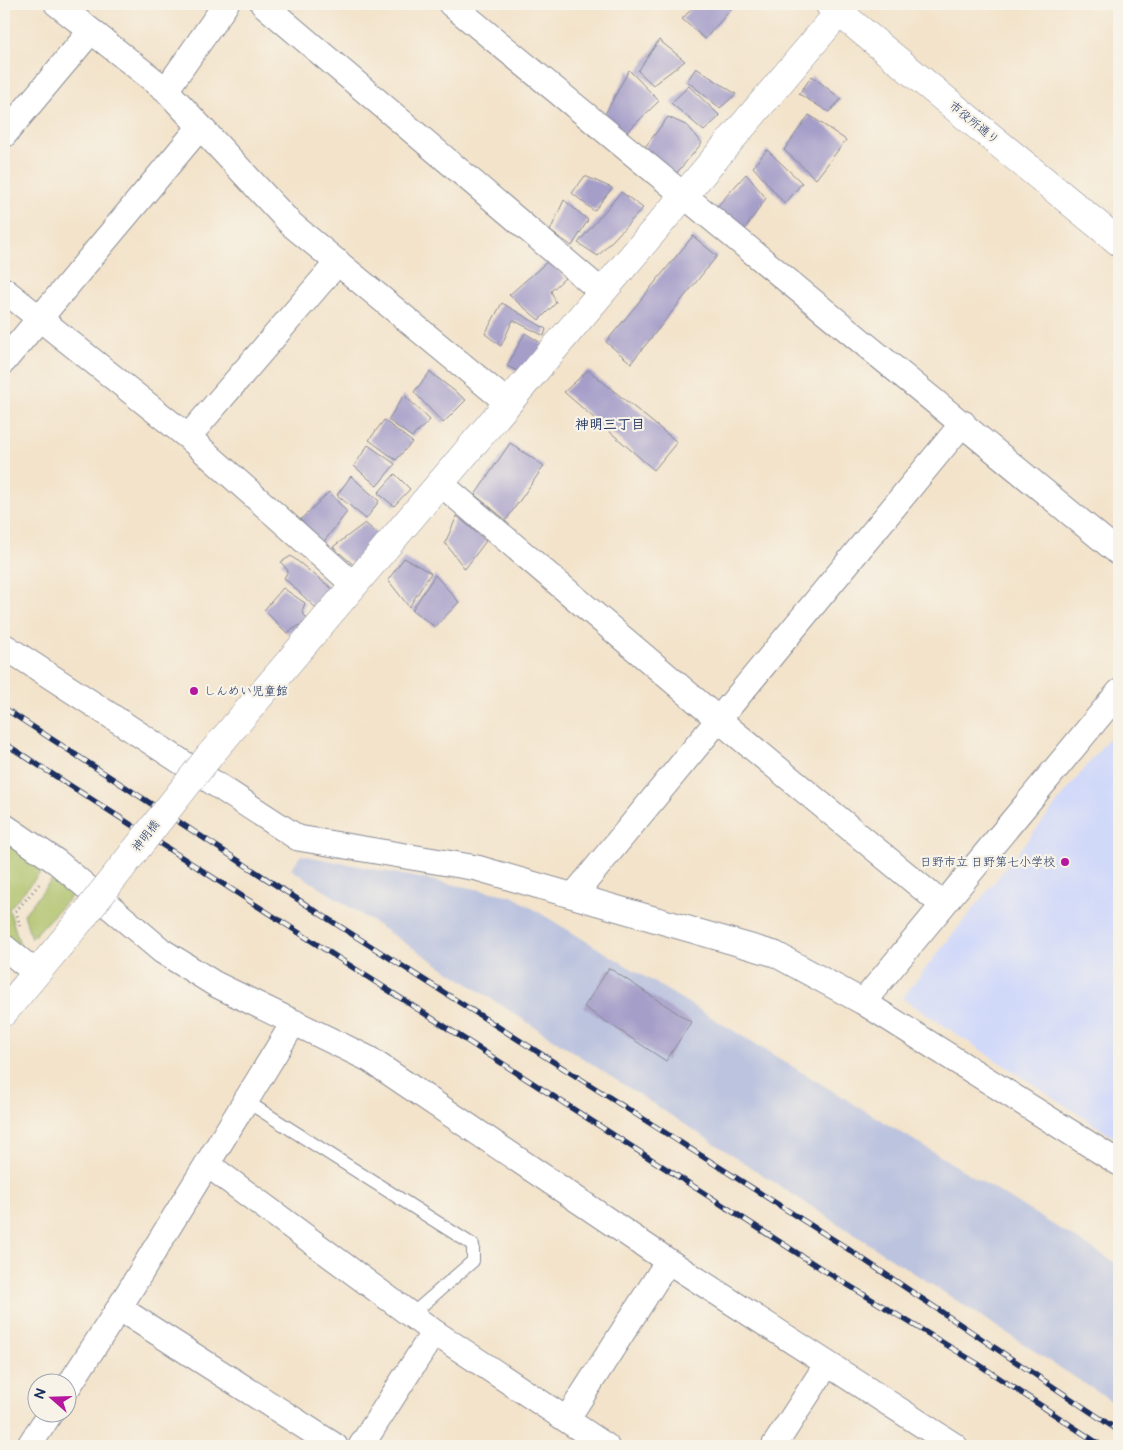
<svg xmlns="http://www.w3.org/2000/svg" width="1123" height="1450" viewBox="0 0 1123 1450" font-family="'Balsamiq Sans','Klee One',sans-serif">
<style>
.built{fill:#d1d9f9}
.industrial{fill:#bbc3de}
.green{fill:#a9bd61;stroke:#627660}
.building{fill:#a59ec9}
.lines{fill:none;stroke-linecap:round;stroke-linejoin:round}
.service-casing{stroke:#878994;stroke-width:14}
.minor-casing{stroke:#878994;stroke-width:27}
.tertiary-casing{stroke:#878994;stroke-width:29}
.path{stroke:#878994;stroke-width:3;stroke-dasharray:1 4;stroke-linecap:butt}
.service{stroke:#fff;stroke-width:12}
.minor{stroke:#fff;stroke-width:25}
.tertiary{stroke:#fff;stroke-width:28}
.rail-casing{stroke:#1b2f5e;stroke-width:5.5}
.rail{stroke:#f7f3e8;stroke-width:4;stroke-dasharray:11;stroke-linecap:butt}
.tertiary-bridge-casing{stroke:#878994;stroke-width:29;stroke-linecap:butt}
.tertiary-bridge{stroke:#fff;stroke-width:28}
.poi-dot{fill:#b5179e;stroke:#f7f3e8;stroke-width:2}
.labels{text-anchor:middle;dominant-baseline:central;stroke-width:4.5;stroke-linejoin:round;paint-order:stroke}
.street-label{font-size:12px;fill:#1b2f5e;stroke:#f7f3e8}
.poi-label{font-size:12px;fill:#1b2f5e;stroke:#f7f3e8;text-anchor:start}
.neighbourhood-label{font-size:14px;font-weight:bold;fill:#1b2f5e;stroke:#f7f3e8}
</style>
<rect width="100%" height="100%" fill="#f7f3e8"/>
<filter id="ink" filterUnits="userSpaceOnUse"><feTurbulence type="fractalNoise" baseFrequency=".02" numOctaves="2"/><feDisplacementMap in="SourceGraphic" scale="10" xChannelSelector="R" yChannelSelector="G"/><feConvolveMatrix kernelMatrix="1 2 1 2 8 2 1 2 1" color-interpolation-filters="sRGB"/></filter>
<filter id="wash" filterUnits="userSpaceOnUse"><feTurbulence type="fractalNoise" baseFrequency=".0096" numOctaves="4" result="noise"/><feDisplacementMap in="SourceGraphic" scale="20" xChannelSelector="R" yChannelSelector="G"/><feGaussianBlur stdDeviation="1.12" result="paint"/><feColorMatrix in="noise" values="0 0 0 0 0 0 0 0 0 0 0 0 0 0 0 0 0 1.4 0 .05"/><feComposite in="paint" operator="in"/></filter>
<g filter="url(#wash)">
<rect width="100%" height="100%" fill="#f3e3ca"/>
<path class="built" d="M1119,725V1141L902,998Z"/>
<path class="industrial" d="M301,855L512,896L1119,1265V1406L291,869Z"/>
<path class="green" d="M4,836L49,863L9,909L24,958L4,942Z
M58,872L77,890L31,939L24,914Z"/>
<g id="blocks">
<path class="building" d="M696,4H727L732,8L705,39L682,19Z
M659,40L685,61L653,85L638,71Z
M696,68L736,94L720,108L687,81Z
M629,70L659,101L625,134L604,116Z
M812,76L841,99L829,112L799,94Z
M689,86L720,116L704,131L671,103Z
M809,115L846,140L816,179L784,150Z
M668,117L688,126L702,143L675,175L642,151Z
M767,150L802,183L785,204L753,167Z
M746,174L766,198L742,233L715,209Z
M585,176L612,188L594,211L572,193Z
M621,192L643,208L598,256L578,243Z
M564,200L588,220L572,246L550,231Z
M693,236L717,256L631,363L606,342Z
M548,261L565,278L551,291L556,303L539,320L509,295Z
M502,303L546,329L544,336L513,320L501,346L485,334Z
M525,333L544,345L521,373L507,366Z
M588,370L677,442L654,470L564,392Z
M430,372L466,400L443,423L414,392Z
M404,395L430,420L412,437L388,420Z
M384,420L412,442L396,460L369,440Z
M510,443L544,466L506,520L475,495Z
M368,445L395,464L377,486L354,466Z
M395,474L410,489L394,506L378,493Z
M351,476L379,501L366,519L337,495Z
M329,492L347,512L322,544L299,521Z
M457,516L486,541L465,569L445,543Z
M365,523L381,537L356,567L333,547Z
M291,556L335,591L318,610L284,578L288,571L281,562Z
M404,558L431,573L409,607L388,580Z
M435,575L459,602L435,627L412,610Z
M283,588L305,603L302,612L308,620L287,633L264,610Z
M609,968L691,1022L666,1061L584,1007Z"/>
</g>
</g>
<g filter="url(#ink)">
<use href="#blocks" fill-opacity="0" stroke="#878994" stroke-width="1"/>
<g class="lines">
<g class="service-casing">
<path id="service" d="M246,1101L473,1245V1261L411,1315"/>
</g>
<g class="minor-casing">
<path id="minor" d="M57,4L166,90L291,224L508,403
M263,4L602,292
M451,4L1119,553
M166,90L226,4
M4,135L91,31
M4,290L188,437L354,585
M4,361L200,127
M188,437L338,262
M440,483L719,720L943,905
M4,646L298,838L477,868L775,954L863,1002L1119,1163
M4,826L57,862L162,951L215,984L369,1059L668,1261L955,1446
M574,895L963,423
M4,947L36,973
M863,1002L1119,692
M207,1164L434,1332L606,1446
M119,1308L335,1446
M68,1387L119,1308L294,1022
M567,1419L668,1261
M29,1446L51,1412
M361,1446L434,1332
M774,1446L827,1364"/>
</g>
<g class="tertiary-casing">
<path id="tertiary" d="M829,4L1119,242
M210,755L846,4
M4,1012L83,917"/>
</g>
<path class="path" d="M20,926L16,911L41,882"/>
<use href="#service" class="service"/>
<use href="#minor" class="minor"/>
<use href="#tertiary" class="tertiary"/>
<g class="rail-casing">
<path id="rail" d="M4,708L325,917L842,1245L1119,1431
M4,743L825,1271L978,1364L1102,1446"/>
</g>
<use href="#rail" class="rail"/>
<g class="tertiary-bridge-casing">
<path id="tertiary-bridge" d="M83,917L210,755"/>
</g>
<use href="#tertiary-bridge" class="tertiary-bridge"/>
</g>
</g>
<g class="poi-dot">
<circle cx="194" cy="691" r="5"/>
<circle cx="1065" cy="862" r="5"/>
</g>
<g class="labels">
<g class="street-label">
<text transform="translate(974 123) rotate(39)">市役所通り</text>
<text transform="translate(146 836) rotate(-52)">神明橋</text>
</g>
<g class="poi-label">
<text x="204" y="691">しんめい児童館</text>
<text x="1055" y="862" text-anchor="end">日野市立 日野第七小学校</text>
</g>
<g class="neighbourhood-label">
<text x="610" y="424">神明三丁目</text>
</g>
</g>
<rect width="1123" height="1450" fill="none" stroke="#f7f3e8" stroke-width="20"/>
<g transform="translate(52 1398) rotate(290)"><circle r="24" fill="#f7f3e8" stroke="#9fa5b1"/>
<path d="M0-4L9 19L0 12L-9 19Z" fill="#b5179e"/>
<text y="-8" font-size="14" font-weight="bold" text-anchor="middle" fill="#1b2f5e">N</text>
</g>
</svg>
